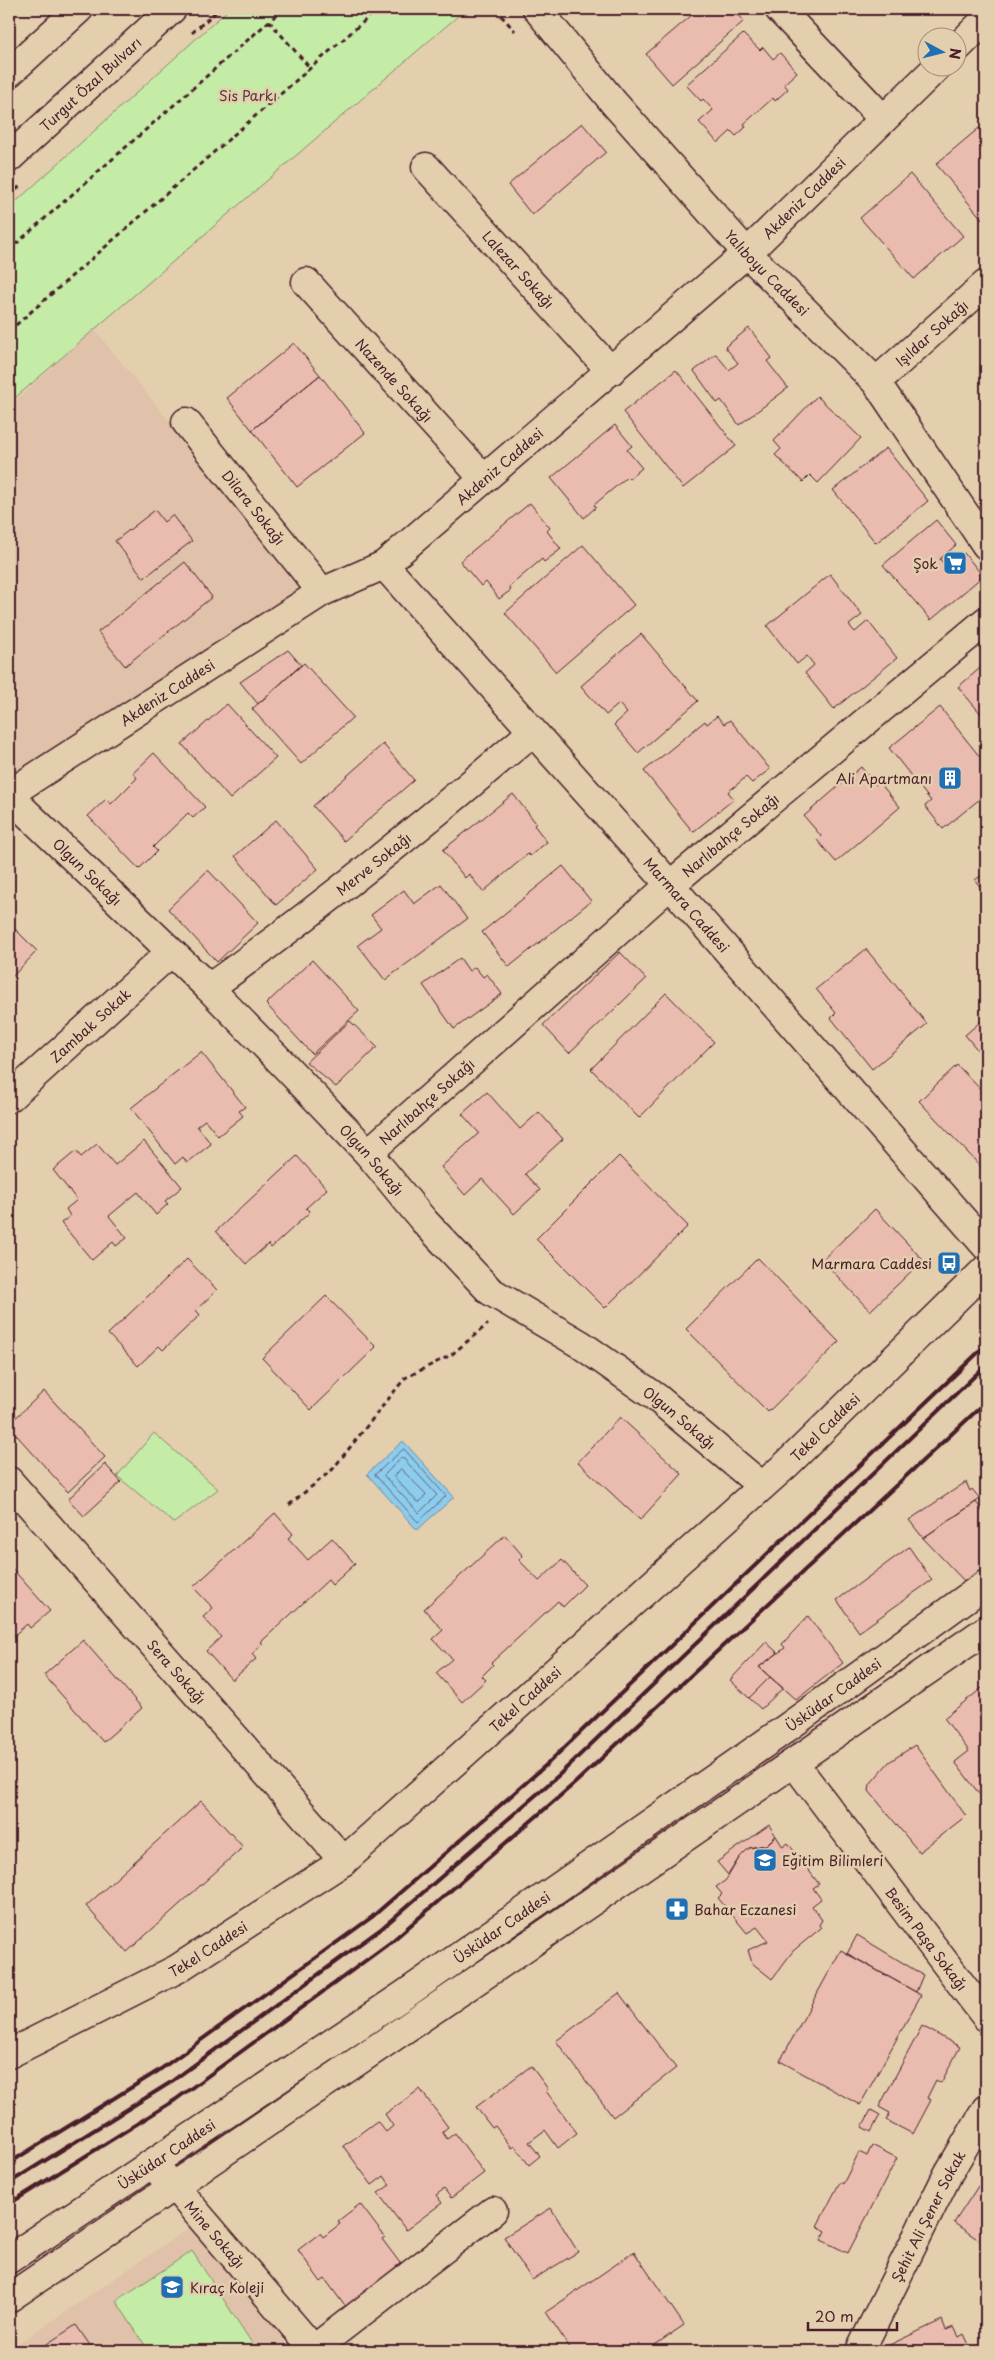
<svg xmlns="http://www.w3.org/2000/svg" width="995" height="2360" viewBox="0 0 995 2360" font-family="'Playpen Sans',sans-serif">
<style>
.built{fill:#dfc2a9}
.green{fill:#c5eca7;stroke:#888669}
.water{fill:#8ccced;stroke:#72879f}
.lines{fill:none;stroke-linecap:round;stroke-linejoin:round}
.shore{stroke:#646479;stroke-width:1}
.building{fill:#e9bcaf;stroke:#4a1f2b}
.street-casing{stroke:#4a1f2b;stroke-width:31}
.secondary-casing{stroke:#4a1f2b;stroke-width:31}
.primary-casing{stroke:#4a1f2b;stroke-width:31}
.highway-casing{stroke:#4a1f2b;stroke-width:31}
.path{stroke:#4a1f2b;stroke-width:3;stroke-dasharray:5 4;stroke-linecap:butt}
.street{stroke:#e3cfae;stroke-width:28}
.secondary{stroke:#e3cfae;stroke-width:28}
.primary{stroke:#e3cfae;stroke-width:28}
.highway{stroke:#e3cfae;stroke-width:28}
.rail{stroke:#4a1f2b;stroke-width:4}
.labels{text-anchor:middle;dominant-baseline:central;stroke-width:5;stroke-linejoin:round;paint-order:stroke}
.street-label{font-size:14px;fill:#4a1f2b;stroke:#e3cfae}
.park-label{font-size:14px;fill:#563437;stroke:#e3cfae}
.poi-label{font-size:14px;fill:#4a1f2b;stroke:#e3cfae;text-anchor:end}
</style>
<rect width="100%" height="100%" fill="#e3cfae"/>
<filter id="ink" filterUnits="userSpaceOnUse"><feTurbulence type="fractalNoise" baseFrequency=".02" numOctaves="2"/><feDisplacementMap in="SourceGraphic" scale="10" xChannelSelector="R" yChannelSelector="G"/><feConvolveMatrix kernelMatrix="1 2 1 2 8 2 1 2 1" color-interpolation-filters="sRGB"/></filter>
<g filter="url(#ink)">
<path class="built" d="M94,329L304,586L9,780V407Z
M195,2224L292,2351H9V2350Z"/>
<path class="green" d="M229,9H466L9,403V208Z
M154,1433L218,1489L174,1523L117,1476Z
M192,2251L257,2351H149L116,2301Z"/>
<path class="water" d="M403,1441L454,1497L417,1530L367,1474Z"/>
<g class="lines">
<path class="shore" d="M404,1449L446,1496L418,1522L375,1475Z
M401,1458L404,1459L437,1495L419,1513L384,1476Z
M401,1469L426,1494L420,1502H417L394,1477Z"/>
</g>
<path class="building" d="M699,9H734L744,21L672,84L646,54Z
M743,34L760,50L763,47L773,59L780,53L797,72L784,84L788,89L775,101L773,98L744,124L746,127L736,136L731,131L718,143L699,122L713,110L703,99L701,101L686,85Z
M582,123L606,152L532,215L508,185Z
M979,128L986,137V215L982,219L936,164Z
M910,174L963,236L914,279L860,218Z
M749,328L772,358L767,361L788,388L739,425L721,400L717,403L694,371L716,354L729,370L738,363L725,347Z
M294,343L320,375L252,430L227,398Z
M676,370L736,446L683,488L623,412Z
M320,375L365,433L297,487L252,430Z
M817,396L861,438L818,483L810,475L803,482L775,455L781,449L774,441Z
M615,425L632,446L627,450L642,468L629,479L627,477L594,505L596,507L584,518L551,478Z
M886,448L928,501L876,543L833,490Z
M530,503L550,528L547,531L561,549L544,562L542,559L509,587L511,590L499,599L486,582L481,586L460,561Z
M155,510L164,522L172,515L192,541L144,578L115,541Z
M936,520L956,545L940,559L947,568L964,553L983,576L931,620L883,565Z
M583,545L634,605L556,672L505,613Z
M185,562L212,597L125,666L98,632Z
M830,574L862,615L849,625L855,632L868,621L897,658L834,709L805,673L814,665L807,656L797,664L767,626Z
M641,634L698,701L638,753L614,725L627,713L619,704L606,715L581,686Z
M288,650L301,665L258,704L240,682Z
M304,663L353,717L301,764L252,709Z
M986,663V711L982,715L958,687Z
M227,704L276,758L230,799L182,744Z
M940,707L984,762L986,760V794L943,829L925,806L931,801L889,748Z
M717,716L724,724L730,720L770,769L752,783L746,777L728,792L734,799L693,832L644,771L705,721L707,724Z
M383,744L414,780L344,841L313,806Z
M154,753L205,807L193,818L188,813L153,847L157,851L139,869L88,816L106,799L111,804L137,778L133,773Z
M861,767L876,785L879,782L900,807L836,862L817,840L821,836L804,816Z
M513,794L536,823L534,825L547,842L530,856L528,854L483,892L469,874L465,878L443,850Z
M276,820L318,869L276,905L235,856Z
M563,866L591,901L509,967L482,932Z
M208,870L258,923L217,962L168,909Z
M986,872V895L975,880Z
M441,884L467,919L385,980L358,945L381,928L371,915L404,890L414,904Z
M9,923L37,951L9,980Z
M866,949L927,1024L872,1069L831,1018L836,1013L816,989Z
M620,952L646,979L569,1053L543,1025Z
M460,958L469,971L475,967L483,977L487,974L502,994L454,1029L423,985Z
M312,960L359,1011L312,1054L266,1004Z
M666,993L714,1042L639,1118L591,1069Z
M986,1017V1060L965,1035Z
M350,1021L377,1047L336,1087L306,1062Z
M201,1052L245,1107L239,1111L243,1116L218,1136L205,1120L197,1126L211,1144L187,1163L183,1157L175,1164L131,1108Z
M957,1065L986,1095L985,1171L919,1101Z
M487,1092L520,1129L539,1112L563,1139L525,1174L540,1190L514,1214L482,1179L465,1195L441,1167L479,1133L462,1114Z
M144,1141L182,1187L165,1201L168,1204L156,1215L138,1192L109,1216L127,1238L116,1246L113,1242L92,1260L61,1223L70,1216L66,1209L77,1200L53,1170L76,1151L81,1157L97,1144L115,1165Z
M297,1156L327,1189L306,1208L310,1212L271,1248L268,1244L246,1264L216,1231Z
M619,1156L688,1226L605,1308L536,1239Z
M875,1209L923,1260L870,1311L822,1260Z
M758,1258L839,1342L768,1412L686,1329Z
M187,1259L217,1290L196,1310L200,1315L163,1350L159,1346L138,1366L108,1334Z
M326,1296L376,1347L311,1410L262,1358Z
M44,1391L105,1457L68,1492L9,1427V1424Z
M620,1417L682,1474L640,1520L578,1462Z
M105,1464L121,1482L84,1516L68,1499Z
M966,1482L970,1491L972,1489L980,1499L923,1538L909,1520Z
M976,1502L986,1516V1571L967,1584L923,1538Z
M275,1513L293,1534L288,1538L308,1560L332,1538L355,1564L332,1585L328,1580L261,1642L263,1644L252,1654L256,1659L232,1680L206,1651L221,1637L203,1617L213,1608L193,1587Z
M505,1535L523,1556L519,1560L539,1581L562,1560L585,1585L563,1607L558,1601L491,1663L493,1665L482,1676L486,1680L462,1702L436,1673L452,1659L433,1639L443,1630L424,1609Z
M909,1547L932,1580L859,1632L837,1600Z
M9,1565L50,1611L30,1628L27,1624L9,1640Z
M808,1616L843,1663L796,1700L759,1667L785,1648L782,1644Z
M83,1640L142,1708L103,1742L44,1675Z
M766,1642L778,1653L759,1667L770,1677L749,1698L730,1680Z
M770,1677L783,1688L761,1709L749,1698Z
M986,1685V1803L955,1762L969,1751L944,1718Z
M915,1745L966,1816L919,1852L869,1791L870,1784L889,1762Z
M201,1801L243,1847L127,1952L86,1906Z
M769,1825L776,1836L766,1845L749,1848L739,1858L728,1875L717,1862Z
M776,1836L783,1847L788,1843L819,1884L813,1888L821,1899L812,1906L822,1920L819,1925L821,1928L793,1951L772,1979L752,1963L748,1950L768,1941L757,1927L747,1933L718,1898L722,1894L716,1887L726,1880L739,1858L749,1848L766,1845Z
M857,1935L923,1975L916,1992L847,1954Z
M841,1950L921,1995L860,2105L780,2061Z
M619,1993L676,2068L613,2117L556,2041Z
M922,2026L960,2047L941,2083L936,2080L927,2098L931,2100L913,2134L886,2120L890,2113L879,2107Z
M531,2066L548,2089L546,2091L577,2133L558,2148L545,2130L529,2142L540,2156L529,2165L515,2146L512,2148L495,2126L492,2128L476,2107Z
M420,2089L448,2127L442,2132L447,2139L455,2133L484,2173L451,2198L444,2189L436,2195L442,2203L406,2230L378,2193L390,2185L384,2176L372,2185L343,2146L377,2121L386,2132L393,2126L385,2114Z
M871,2110L880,2115L871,2132L862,2127Z
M872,2145L897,2158L848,2253L821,2240L826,2231L817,2226L840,2182L843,2184L859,2152L867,2156Z
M986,2174V2245L954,2223Z
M360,2204L385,2237L382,2239L406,2271L350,2313L325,2279L321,2282L298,2250L320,2233L323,2237L340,2224L338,2221Z
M551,2208L578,2252L532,2280L504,2237Z
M634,2252L684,2325L646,2351H572L546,2312Z
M942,2320L946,2330L954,2327L959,2337L964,2334L972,2351H882L881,2349Z
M76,2325L94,2351H36Z"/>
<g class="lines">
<g class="street-casing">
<g id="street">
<path d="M779,9L883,119"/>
<path d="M958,47L986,19"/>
<path id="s1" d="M426,167L611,371"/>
<path id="s2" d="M306,282L484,479"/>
<path id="s3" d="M876,382L986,284"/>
<path id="s4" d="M186,422L322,592"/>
<path id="s5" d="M384,565L670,885L986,1246"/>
<path id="s6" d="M9,794L322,592L384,565L747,253L936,68"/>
<path id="s7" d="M9,796L209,988L287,1068L368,1153L424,1221L490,1291L580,1344L657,1398L762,1486"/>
<path id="s8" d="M209,988C321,908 427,822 532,732"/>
<path id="s9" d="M9,1098L171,952"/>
<path id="s10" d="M368,1153L670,885L986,621"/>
<path id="s11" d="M9,1481L344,1861"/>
<path id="s12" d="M794,1763L986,2017"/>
<path id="s13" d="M151,2164L173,2185L315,2351"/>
<path d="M314,2349L493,2211"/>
<path id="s14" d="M860,2351L948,2174L986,2109"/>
</g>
</g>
<g class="secondary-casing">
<g id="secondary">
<path id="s15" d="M537,9L614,103L747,253L876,382L986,545"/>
<path id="s16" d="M9,2054L177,1969L344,1861L787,1464L986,1269"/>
</g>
</g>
<g class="primary-casing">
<g id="primary">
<path id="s17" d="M9,2259L404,1995L774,1737L986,1584"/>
<path d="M9,2298L533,1942L986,1630"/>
</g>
</g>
<g class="highway-casing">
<g id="highway">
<path d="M9,73L79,9"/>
<path id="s18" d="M9,158L172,9"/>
</g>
</g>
<path class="path" d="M495,9L515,31
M9,15L16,9
M269,21L310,68
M192,33L219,9
M9,196L21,185
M9,250L283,9
M9,331L378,9
M289,1505L332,1470L405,1378L451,1355L488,1324"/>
<use href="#street" class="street"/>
<use href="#secondary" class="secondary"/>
<use href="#primary" class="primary"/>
<use href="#highway" class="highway"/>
<path class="rail" d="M9,2163L158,2071L372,1917L545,1766L986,1345
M9,2183L168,2084L382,1928L559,1775L986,1365
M9,2204L175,2100L391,1942L575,1783L986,1402"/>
</g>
</g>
<defs>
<g id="supermarket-square" transform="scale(1.25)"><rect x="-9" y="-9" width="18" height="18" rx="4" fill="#1f6fb2" stroke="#e3cfae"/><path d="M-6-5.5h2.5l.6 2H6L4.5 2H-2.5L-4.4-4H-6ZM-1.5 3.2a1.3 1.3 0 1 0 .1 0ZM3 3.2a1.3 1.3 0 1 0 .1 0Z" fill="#fff"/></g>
<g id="building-square" transform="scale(1.25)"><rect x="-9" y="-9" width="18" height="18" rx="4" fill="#1f6fb2" stroke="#e3cfae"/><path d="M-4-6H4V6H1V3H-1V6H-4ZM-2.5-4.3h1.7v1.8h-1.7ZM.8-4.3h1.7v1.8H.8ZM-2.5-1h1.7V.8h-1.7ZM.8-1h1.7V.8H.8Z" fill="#fff"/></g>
<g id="bus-square" transform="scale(1.25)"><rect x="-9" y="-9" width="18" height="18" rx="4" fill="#1f6fb2" stroke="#e3cfae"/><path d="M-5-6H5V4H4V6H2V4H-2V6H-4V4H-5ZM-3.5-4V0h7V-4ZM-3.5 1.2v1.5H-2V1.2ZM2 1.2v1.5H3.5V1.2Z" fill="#fff"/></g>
<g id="school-square" transform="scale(1.25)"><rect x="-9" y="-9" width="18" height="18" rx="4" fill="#1f6fb2" stroke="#e3cfae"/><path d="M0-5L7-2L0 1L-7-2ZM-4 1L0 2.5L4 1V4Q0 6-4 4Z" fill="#fff"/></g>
<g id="pharmacy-square" transform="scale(1.25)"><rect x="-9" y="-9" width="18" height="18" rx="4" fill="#1f6fb2" stroke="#e3cfae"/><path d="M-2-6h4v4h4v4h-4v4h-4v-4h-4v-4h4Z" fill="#fff"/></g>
</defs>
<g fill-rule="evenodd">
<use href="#supermarket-square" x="955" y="563"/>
<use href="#building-square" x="950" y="778"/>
<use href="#bus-square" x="949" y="1263"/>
<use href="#school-square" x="765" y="1860"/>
<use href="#pharmacy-square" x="677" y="1909"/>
<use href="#school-square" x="172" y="2287"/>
</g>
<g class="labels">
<g class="street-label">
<text stroke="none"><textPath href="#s18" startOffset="110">Turgut Özal Bulvarı</textPath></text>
<text stroke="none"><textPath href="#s6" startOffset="998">Akdeniz Caddesi</textPath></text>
<text stroke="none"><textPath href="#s1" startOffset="138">Lalezar Sokağı</textPath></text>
<text stroke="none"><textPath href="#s15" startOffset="350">Yalıboyu Caddesi</textPath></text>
<text stroke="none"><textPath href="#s3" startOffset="74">Işıldar Sokağı</textPath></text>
<text stroke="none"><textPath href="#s2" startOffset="132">Nazende Sokağı</textPath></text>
<text stroke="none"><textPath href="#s6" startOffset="592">Akdeniz Caddesi</textPath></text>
<text stroke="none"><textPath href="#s4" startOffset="109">Dilara Sokağı</textPath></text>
<text stroke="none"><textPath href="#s6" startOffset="188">Akdeniz Caddesi</textPath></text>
<text stroke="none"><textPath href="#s10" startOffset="482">Narlıbahçe Sokağı</textPath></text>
<text stroke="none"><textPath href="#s8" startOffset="206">Merve Sokağı</textPath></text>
<text stroke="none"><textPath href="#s7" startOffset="109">Olgun Sokağı</textPath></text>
<text stroke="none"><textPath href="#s5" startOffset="455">Marmara Caddesi</textPath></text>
<text stroke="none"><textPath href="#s9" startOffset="109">Zambak Sokak</textPath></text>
<text stroke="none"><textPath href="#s10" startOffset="78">Narlıbahçe Sokağı</textPath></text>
<text stroke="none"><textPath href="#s7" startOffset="514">Olgun Sokağı</textPath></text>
<text stroke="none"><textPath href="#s7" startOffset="919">Olgun Sokağı</textPath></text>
<text stroke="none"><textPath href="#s16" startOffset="1035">Tekel Caddesi</textPath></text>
<text stroke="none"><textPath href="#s11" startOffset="254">Sera Sokağı</textPath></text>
<text stroke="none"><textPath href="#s17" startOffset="999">Üsküdar Caddesi</textPath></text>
<text stroke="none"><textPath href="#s16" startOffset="630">Tekel Caddesi</textPath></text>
<text stroke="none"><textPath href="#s17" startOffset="594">Üsküdar Caddesi</textPath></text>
<text stroke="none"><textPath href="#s12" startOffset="220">Besim Paşa Sokağı</textPath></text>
<text stroke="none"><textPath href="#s16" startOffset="225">Tekel Caddesi</textPath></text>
<text stroke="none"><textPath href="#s17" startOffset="189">Üsküdar Caddesi</textPath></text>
<text stroke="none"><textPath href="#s14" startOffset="151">Şehit Ali Şener Sokak</textPath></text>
<text stroke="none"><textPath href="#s13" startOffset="95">Mine Sokağı</textPath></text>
</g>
<g class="park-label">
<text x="248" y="95">Sis Parkı</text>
</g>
<g class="poi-label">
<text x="938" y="563">Şok</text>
<text x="932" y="778">Ali Apartmanı</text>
<text x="932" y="1263">Marmara Caddesi</text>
<text x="782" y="1860" text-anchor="start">Eğitim Bilimleri</text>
<text x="694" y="1909" text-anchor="start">Bahar Eczanesi</text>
<text x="190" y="2287" text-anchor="start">Kıraç Koleji</text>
</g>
</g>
<rect width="995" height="2360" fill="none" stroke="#e3cfae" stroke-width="30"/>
<rect x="15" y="15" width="965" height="2330" fill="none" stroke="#4a1f2b" stroke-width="2" filter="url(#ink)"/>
<g transform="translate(942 52) rotate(97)"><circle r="24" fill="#e3cfae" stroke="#a6897a"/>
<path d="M0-4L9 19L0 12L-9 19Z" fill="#1f6fb2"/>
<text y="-8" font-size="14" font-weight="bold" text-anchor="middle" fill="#4a1f2b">N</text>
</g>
<path d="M808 2322v8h89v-8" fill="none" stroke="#4a1f2b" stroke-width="2.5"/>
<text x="815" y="2322" font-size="15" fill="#4a1f2b" stroke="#e3cfae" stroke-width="4" paint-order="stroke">20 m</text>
</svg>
